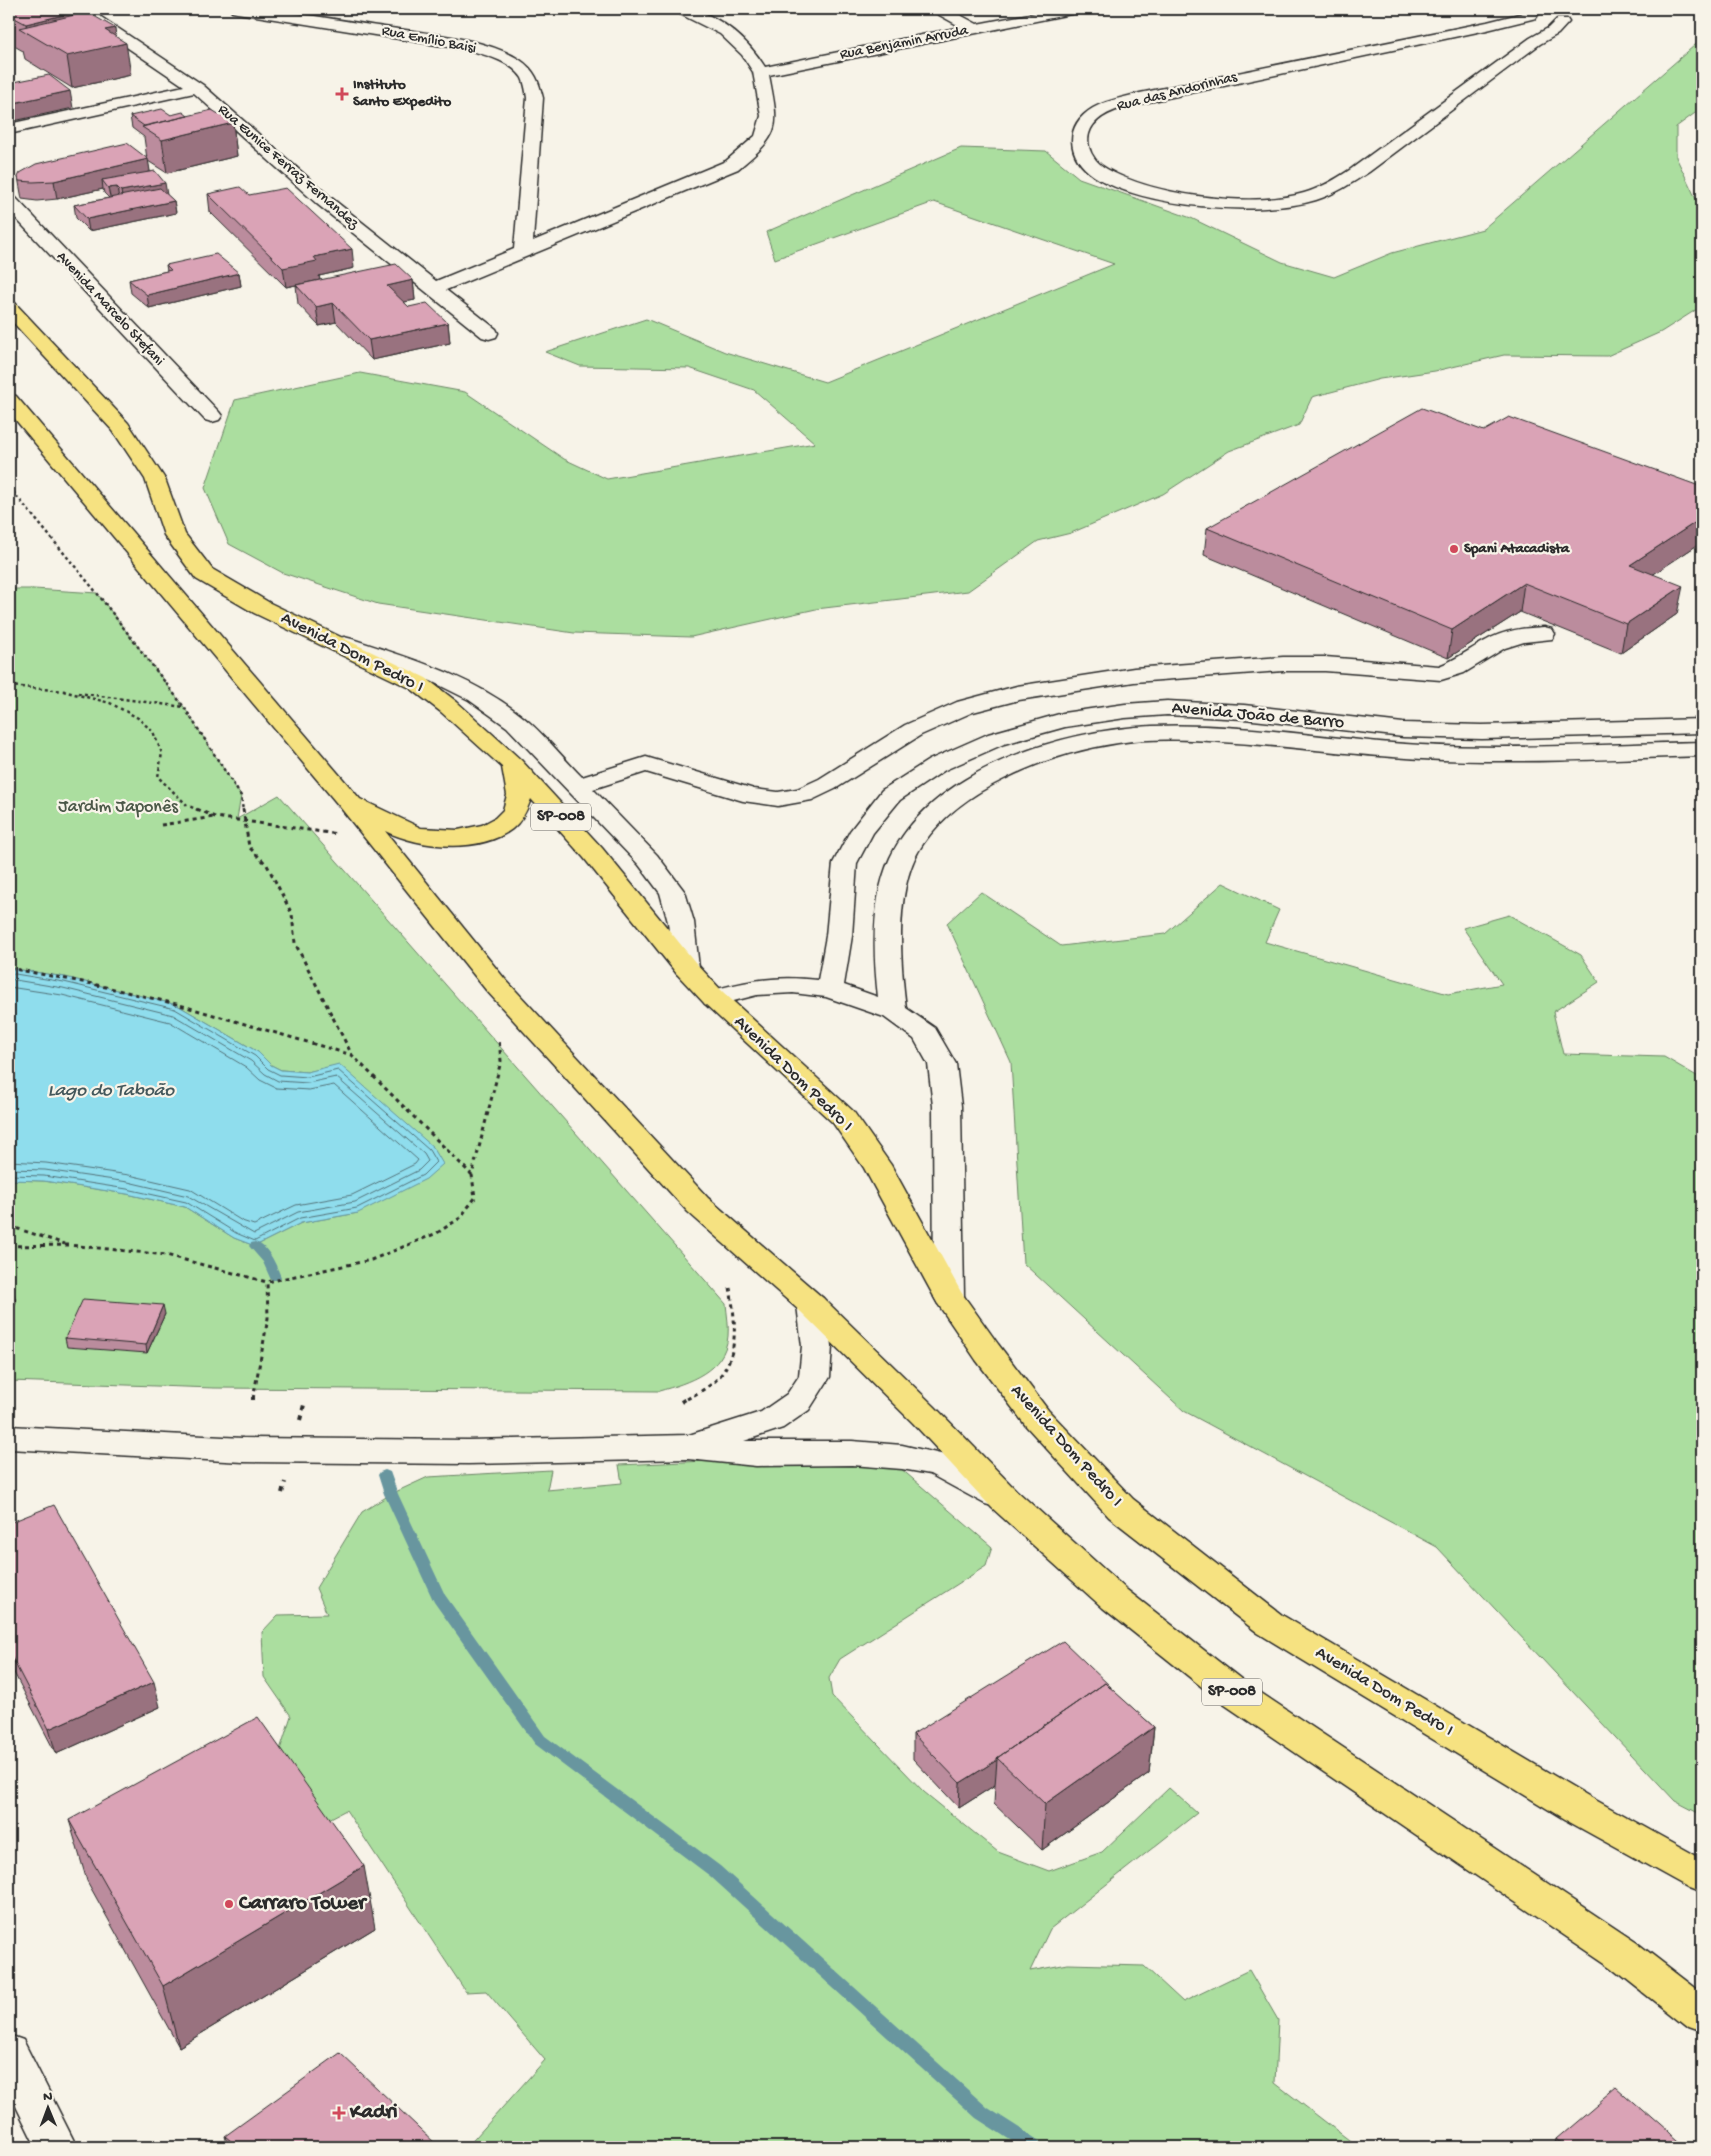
<svg xmlns="http://www.w3.org/2000/svg" width="1711" height="2156" viewBox="0 0 1711 2156" font-family="'Gochi Hand',sans-serif">
<style>
.green{fill:#abde9f;stroke:#6b8465}
.water{fill:#8fdded;stroke:#67969f}
.lines{fill:none;stroke-linecap:round;stroke-linejoin:round}
.shore{stroke:#537279;stroke-width:1}
.stream{fill:#67969f;fill-rule:evenodd}
.minor-casing{stroke:#2b2b2b;stroke-width:3}
.major-casing{stroke:#2b2b2b;stroke-width:3}
.path-far2{stroke:#2b2b2b;stroke-width:2.5;stroke-dasharray:3 3;stroke-linecap:butt}
.path-far1{stroke:#2b2b2b;stroke-width:3;stroke-dasharray:4 4;stroke-linecap:butt}
.path{stroke:#2b2b2b;stroke-width:4;stroke-dasharray:5 5;stroke-linecap:butt}
.minor{fill:#f7f3e8;fill-rule:evenodd}
.major{fill:#f6e281;fill-rule:evenodd}
.wall{fill:#bb8c9d;stroke:#2b2b2b}
.shaded-wall{fill:#99727f;stroke:#2b2b2b}
.building{fill:#daa3b6;stroke:#2b2b2b}
.poi-dot{fill:#d1495b;stroke:#f7f3e8;stroke-width:2}
.labels{text-anchor:middle;dominant-baseline:central;stroke-width:4.5;stroke-linejoin:round;paint-order:stroke}
.far-street-label{font-size:15px;fill:#2b2b2b;stroke:#f7f3e8}
.far-poi-label{font-size:15px;font-weight:bold;fill:#2b2b2b;stroke:#f7f3e8;text-anchor:start}
.shield{fill:#f7f3e8;stroke:#686764;stroke-width:1}
.shield-label{font-size:16px;font-weight:bold;fill:#2b2b2b}
.street-label{font-size:18px;fill:#2b2b2b;stroke:#f7f3e8}
.park-label{font-size:18px;fill:#4b5848;stroke:#f7f3e8}
.water-label{font-size:19px;font-style:italic;fill:#44585c;stroke:#f7f3e8}
.near-poi-label{font-size:21px;font-weight:bold;fill:#2b2b2b;stroke:#f7f3e8;text-anchor:start}
</style>
<rect width="100%" height="100%" fill="#f7f3e8"/>
<filter id="ink" filterUnits="userSpaceOnUse"><feTurbulence type="fractalNoise" baseFrequency=".02" numOctaves="2"/><feDisplacementMap in="SourceGraphic" scale="10" xChannelSelector="R" yChannelSelector="G"/><feConvolveMatrix kernelMatrix="1 2 1 2 8 2 1 2 1" color-interpolation-filters="sRGB"/></filter>
<g filter="url(#ink)">
<path class="green" d="M1702,39V108L1676,127V157L1697,201L1702,203V306L1661,332L1607,356L1504,355L1435,371L1380,379L1312,397L1299,425L1229,451L1163,494L1071,533L1038,541L968,591L816,609L691,637L574,633L378,604L283,573L229,544L205,488L235,400L360,373L465,392L564,459L607,479L815,443L754,390L689,368L580,366L545,352L646,319L725,352L825,382L1114,264L934,202L775,259L766,232L961,148L1046,151L1079,178L1191,218L1282,262L1334,277L1392,253L1483,229Z
M9,589H34L97,593L184,707L241,796L237,819L279,795L726,1304C727,1314 729,1326 728,1336C725,1371 688,1383 659,1391L214,1388L9,1381V1180L44,1181L127,1194L185,1207L234,1238L255,1246L301,1223L358,1213L339,1065L307,1072L281,1070L271,1065L258,1052L177,1005L65,977L9,968Z
M1223,883L1279,910L1265,942L1448,994L1502,984L1463,928L1509,915L1581,955L1599,982L1553,1012L1563,1054L1664,1057L1702,1079V1815L1675,1801L1437,1547L1184,1411L1023,1263L1011,1062L947,923L981,892L1061,946L1165,934Z
M815,1456L892,1461L992,1547L986,1566L840,1659L829,1678L832,1696L924,1792L998,1852L1049,1871L1102,1852L1169,1788L1197,1813L1050,1929L1030,1971L1068,1964L1144,1966L1183,2002L1249,1970L1278,2020L1275,2083L1358,2147H467L545,2060L486,1991L466,1992L346,1810L325,1821L275,1765L291,1716L264,1677L262,1632L278,1615L327,1614L316,1588L362,1512L391,1494L428,1477L551,1470L547,1490L622,1483L619,1465Z"/>
<path class="water" d="M9,968L65,977L177,1005L258,1052L271,1065L281,1070L307,1072L339,1064L433,1147L443,1164L426,1179L358,1213L301,1223L255,1246L234,1238L185,1207L127,1194L44,1181L9,1180Z"/>
<g class="lines">
<path class="shore" d="M9,973L64,982L175,1009L255,1056L268,1069L280,1075L308,1077L338,1070L429,1150L436,1162L423,1175L357,1208L300,1218L255,1241L236,1233L186,1202L127,1189L44,1176L9,1175
M9,979L63,988L173,1015L251,1061L265,1074L278,1081L308,1083L336,1077L424,1154L428,1161L419,1170L355,1202L298,1212L254,1234L188,1196L128,1182L45,1170L9,1169
M9,987L62,995L170,1022L246,1067L260,1080L276,1088L309,1090L334,1085L418,1160L415,1164L352,1195L296,1205L254,1225L242,1221L190,1189L129,1175L46,1163L9,1161"/>
<path class="stream" d="M255,1242C269,1246 276,1265 281,1277L279,1280H271L263,1262L249,1246L251,1243Z
M385,1470L390,1472L398,1494L445,1595L545,1736L720,1866L988,2108L1041,2142L1043,2147H1021L976,2118L710,1876L535,1744L434,1602L384,1494L378,1475L380,1472Z"/>
<g class="minor-casing">
<path id="minor" d="M73,9H89L203,85L329,196L436,281L514,249L527,98C526,92 525,84 522,78C511,61 486,55 468,50L237,13L232,12L230,9C282,9 333,19 384,27C424,33 487,38 520,60C535,70 539,82 543,98L533,241L726,161L755,136L761,116L753,72L742,55L720,34L676,12L674,9C680,9 688,8 693,9C724,19 748,40 765,67L961,27L934,12L932,9H949L977,24L1055,9H1083L1081,12L1076,13L769,75C779,128 782,133 738,169L446,290L496,329L498,333L496,337L489,339L482,337L317,204L194,93L9,134V124L184,86L75,12Z
M1531,11L1536,12L1538,15L1536,18L1487,30L1125,107C1116,110 1106,113 1098,120C1080,136 1089,159 1107,169C1154,196 1252,208 1304,193C1321,188 1336,179 1351,169L1530,38L1548,28L1557,19H1567L1569,22L1558,34L1540,44L1369,172C1352,183 1335,194 1316,200C1260,217 1143,208 1094,176C1067,158 1063,126 1093,108C1107,100 1125,97 1140,93L1487,22Z
M9,196L15,197L219,412L222,416L219,420L212,422L205,420L9,211Z
M1544,627L1552,629L1555,634L1552,639L1524,642L1505,648L1464,673L1441,680L1325,671H1283L1134,682L1019,700L973,712L921,735L835,789L812,800L778,806L743,801L646,772L593,789L657,855L685,892L694,922L699,968L695,974L686,976L677,974L673,968L668,922L660,893L639,865L507,727L469,700L431,681L336,649L333,644L336,639L344,637L352,639C412,659 473,676 523,717C544,734 563,758 582,777L646,757L754,789L778,792L797,789L819,779L905,725L957,702L1017,686L1134,668L1283,657H1325L1439,666C1456,660 1471,648 1487,640C1504,630 1525,628 1544,627Z
M1167,701L1244,705L1403,723L1482,725L1702,719V733L1482,739L1403,737L1244,719L1167,715L1125,718L1065,727L1004,744L945,770L900,800L873,833L857,863L852,936L844,985L878,997C873,953 871,899 890,858C931,770 1061,730 1152,726C1242,722 1332,740 1421,745C1515,750 1609,744 1702,742V756C1609,759 1515,764 1422,759C1360,756 1298,747 1236,743C1197,740 1157,737 1118,743C1079,749 1042,760 1006,778C974,793 943,815 923,844C894,885 900,960 906,1008L935,1028L956,1064L961,1106L964,1297L960,1304L949,1307L938,1304L934,1297L933,1106L928,1064L914,1039L884,1017L826,997L793,993L757,995L714,1006L705,1004L701,998L705,992C748,981 773,975 818,980L826,936L833,863L850,831L882,790L929,760L988,734L1063,713L1125,704Z
M812,1295L823,1298L827,1305L832,1346L830,1377L809,1410L783,1428L744,1441H852L902,1445L949,1456L1007,1486L1012,1495L1007,1504L996,1507L985,1504L930,1474L902,1469L852,1465L756,1466L688,1459L468,1464L243,1462L9,1449V1426L243,1438L468,1440L689,1435L761,1412L787,1394L799,1376L802,1346L797,1305L801,1298Z
M9,2035L23,2040L77,2147H36L9,2092Z"/>
</g>
<g class="major-casing">
<path id="major" d="M9,302L15,303L128,423L165,479L185,534L212,569L270,603L426,678L457,702L521,760L602,848L695,962L723,992L853,1111L891,1165L961,1292L998,1344L1048,1410L1133,1499L1282,1615L1590,1797L1702,1859V1893L1689,1888L1564,1819L1258,1633L1109,1517L1026,1426L976,1360L938,1304L864,1168L833,1123L705,1004L677,974L584,858L531,799C527,810 522,821 512,829C479,854 420,848 385,831L504,978L708,1198L823,1298L935,1407L1016,1490L1127,1590L1246,1683L1637,1943L1702,1993V2033L1688,2028L1611,1967L1222,1703L1103,1608L992,1508L913,1423L801,1312L688,1212L486,990L340,807L9,412V394L16,396L360,799L421,828L458,830L482,825L495,818L503,810L507,795L502,767L441,712L410,688L254,613L196,579L164,535L145,479L113,431L9,318Z"/>
</g>
<path class="path-far2" d="M9,487L97,593L184,707L241,796L243,811
M9,627L11,632L9,639
M9,686L65,691
M63,691L110,703L138,718L153,732L162,753L158,777L187,805L200,811
M78,693L184,707"/>
<path class="path-far1" d="M197,809L215,817L337,834
M243,809L249,847L267,865L292,914L295,943L352,1055L472,1175
M161,825L214,817
M9,968L93,984L176,1004L352,1055
M9,1226L65,1244
M9,1246L69,1245L166,1255L267,1282L371,1260L437,1233L460,1218L475,1198L472,1175L501,1061L499,1039
M253,1399L268,1318L267,1282
M687,1399C698,1393 711,1386 719,1377C740,1353 735,1317 730,1288"/>
<path class="path" d="M253,1400V1397
M681,1402L689,1397
M300,1420L305,1401
M282,1493L285,1482"/>
<use href="#minor" class="minor"/>
<use href="#major" class="major"/>
</g>
<path class="wall" d="M9,9L90,14L116,37L131,75L72,88L25,59L23,51L9,43Z
M171,115L188,116L233,123L237,156L167,173L148,161L150,172L167,195L174,201L176,213L89,231L76,218L74,205L109,198L104,193L103,189L57,199L37,201L22,199L18,177L147,159L144,137L132,128L130,116Z
M208,194L249,195L354,268L319,276L320,280L286,287L210,212Z
M166,265L239,273L241,286L149,308L131,293L129,280L167,271Z
M413,280L415,300L404,302L409,307L448,323L450,343L372,360L336,322L319,326L298,304L296,285Z
M1702,487V542L1653,574L1677,614L1621,653L1520,612L1448,658L1204,555L1207,528Z
M165,1314L147,1353L67,1347L65,1338Z
M9,1523L160,1707L56,1754L9,1663Z
M1111,1687V1689L1154,1727L1149,1773L1042,1850L994,1804L995,1785L959,1808L913,1759V1734Z
M69,1820L375,1928L179,2047L87,1881Z
M225,2136L438,2146V2147H228Z
M1557,2139L1684,2147H1555Z"/>
<path class="shaded-wall" d="M88,9H89L94,40L27,33L26,24Z
M115,28L117,45L126,43L131,75L72,88L67,56L105,30Z
M70,91L73,108L9,122V104Z
M233,123L237,156L167,173L162,140Z
M148,159L151,177L102,180L103,189L57,199L54,181Z
M165,183L167,195L123,203L121,191Z
M117,187L119,199L111,201L108,188Z
M174,201L176,213L89,231L87,219Z
M352,249L354,268L319,276L320,280L286,287L283,268L314,257Z
M239,273L241,286L149,308L147,295Z
M413,280L415,300L389,305L387,286Z
M333,303L336,322L319,326L316,307Z
M448,323L450,343L372,360L369,340Z
M1702,518V542L1625,593L1630,565Z
M1524,583L1520,612L1448,658L1452,630Z
M1683,586L1677,614L1621,653L1626,624Z
M14,1294L16,1302L9,1317V1304Z
M163,1305L165,1314L147,1353L146,1345Z
M154,1682L160,1707L56,1754L49,1729Z
M1154,1727L1149,1773L1042,1850L1045,1804Z
M997,1760L995,1785L959,1808L960,1783Z
M364,1866L375,1928L179,2047L163,1986Z"/>
<path class="building" d="M9,9H88L26,24L9,15Z
M87,12L115,28L105,30L126,43L67,56L19,28Z
M49,75L70,91L9,104V83Z
M162,109L171,115L183,112L188,116L144,126L130,116Z
M212,110L233,123L162,140L142,127Z
M127,143L148,159L54,181L33,182L19,181L18,177L20,173L36,164Z
M155,171L165,183L121,191L117,187L108,188L102,180Z
M240,187L249,195L286,188L352,249L314,257L317,261L283,268L208,194Z
M160,188L174,201L87,219L74,205Z
M216,254L239,273L147,295L129,280L171,270L166,265Z
M396,264L413,280L387,286L409,307L427,303L448,323L369,340L333,303L316,307L296,285Z
M1422,408L1484,431L1509,417L1702,487V518L1630,565L1683,586L1626,624L1524,583L1452,630L1207,528Z
M9,1293L14,1294L9,1304Z
M83,1299L163,1305L146,1345L65,1338Z
M54,1505L154,1682L49,1729L9,1652V1523Z
M1063,1641L1111,1687L1110,1688L1105,1683L997,1758V1760L960,1783L913,1734Z
M1105,1683L1154,1727L1045,1804L997,1758Z
M258,1717L364,1866L163,1986L69,1820Z
M340,2053L438,2146L437,2147H238L225,2136Z
M1617,2088L1684,2147H1566L1557,2139Z"/>
</g>
<g class="poi-dot">
<path d="M339.5 86.5h5v5h5v5h-5v5h-5v-5h-5v-5h5z"/>
<circle cx="1454" cy="549" r="5"/>
<circle cx="229" cy="1904" r="5"/>
<path d="M336.5 2105.5h5v5h5v5h-5v5h-5v-5h-5v-5h5z"/>
</g>
<g class="labels">
<g class="far-street-label">
<text transform="translate(429 40) rotate(11)">Rua Emílio Baisi</text>
<text transform="translate(904 43) rotate(-11)">Rua Benjamin Arruda</text>
<text transform="translate(1177 92) rotate(-14)">Rua das Andorinhas</text>
<text transform="translate(288 167) rotate(41)">Rua Eunice Ferraz Fernandez</text>
<text transform="translate(110 309) rotate(47)">Avenida Marcelo Stefani</text>
</g>
<g class="far-poi-label">
<text x="353" y="85">Instituto<tspan x="353" dy="17">Santo Expedito</tspan></text>
<text x="1464" y="549">Spani Atacadista</text>
</g>
<g class="shield">
<rect x="531" y="803.5" width="60" height="27" rx="4"/>
<rect x="1202" y="1678.5" width="60" height="27" rx="4"/>
</g>
<g class="shield-label">
<text x="561" y="817">SP-008</text>
<text x="1232" y="1692">SP-008</text>
</g>
<g class="street-label">
<text transform="translate(352 653) rotate(27)">Avenida Dom Pedro I</text>
<text transform="translate(1258 716) rotate(5)">Avenida João de Barro</text>
<text transform="translate(793 1074) rotate(44)">Avenida Dom Pedro I</text>
<text transform="translate(1066 1446) rotate(48)">Avenida Dom Pedro I</text>
<text transform="translate(1384 1692) rotate(31)">Avenida Dom Pedro I</text>
</g>
<g class="park-label">
<text x="118" y="807">Jardim Japonês</text>
</g>
<g class="water-label">
<text x="111" y="1091">Lago do Taboão</text>
</g>
<g class="near-poi-label">
<text x="239" y="1904">Carraro Tower</text>
<text x="350" y="2113">Kadri</text>
</g>
</g>
<rect width="1711" height="2156" fill="none" stroke="#f7f3e8" stroke-width="30"/>
<rect x="15" y="15" width="1681" height="2126" fill="none" stroke="#2b2b2b" stroke-width="2" filter="url(#ink)"/>
<g transform="translate(48 2108) rotate(359)" stroke="#f7f3e8" stroke-width="4" paint-order="stroke">
<path d="M0-4L9 19L0 12L-9 19Z" fill="#2b2b2b"/>
<text y="-8" font-size="14" font-weight="bold" text-anchor="middle" fill="#2b2b2b">N</text>
</g>
</svg>
